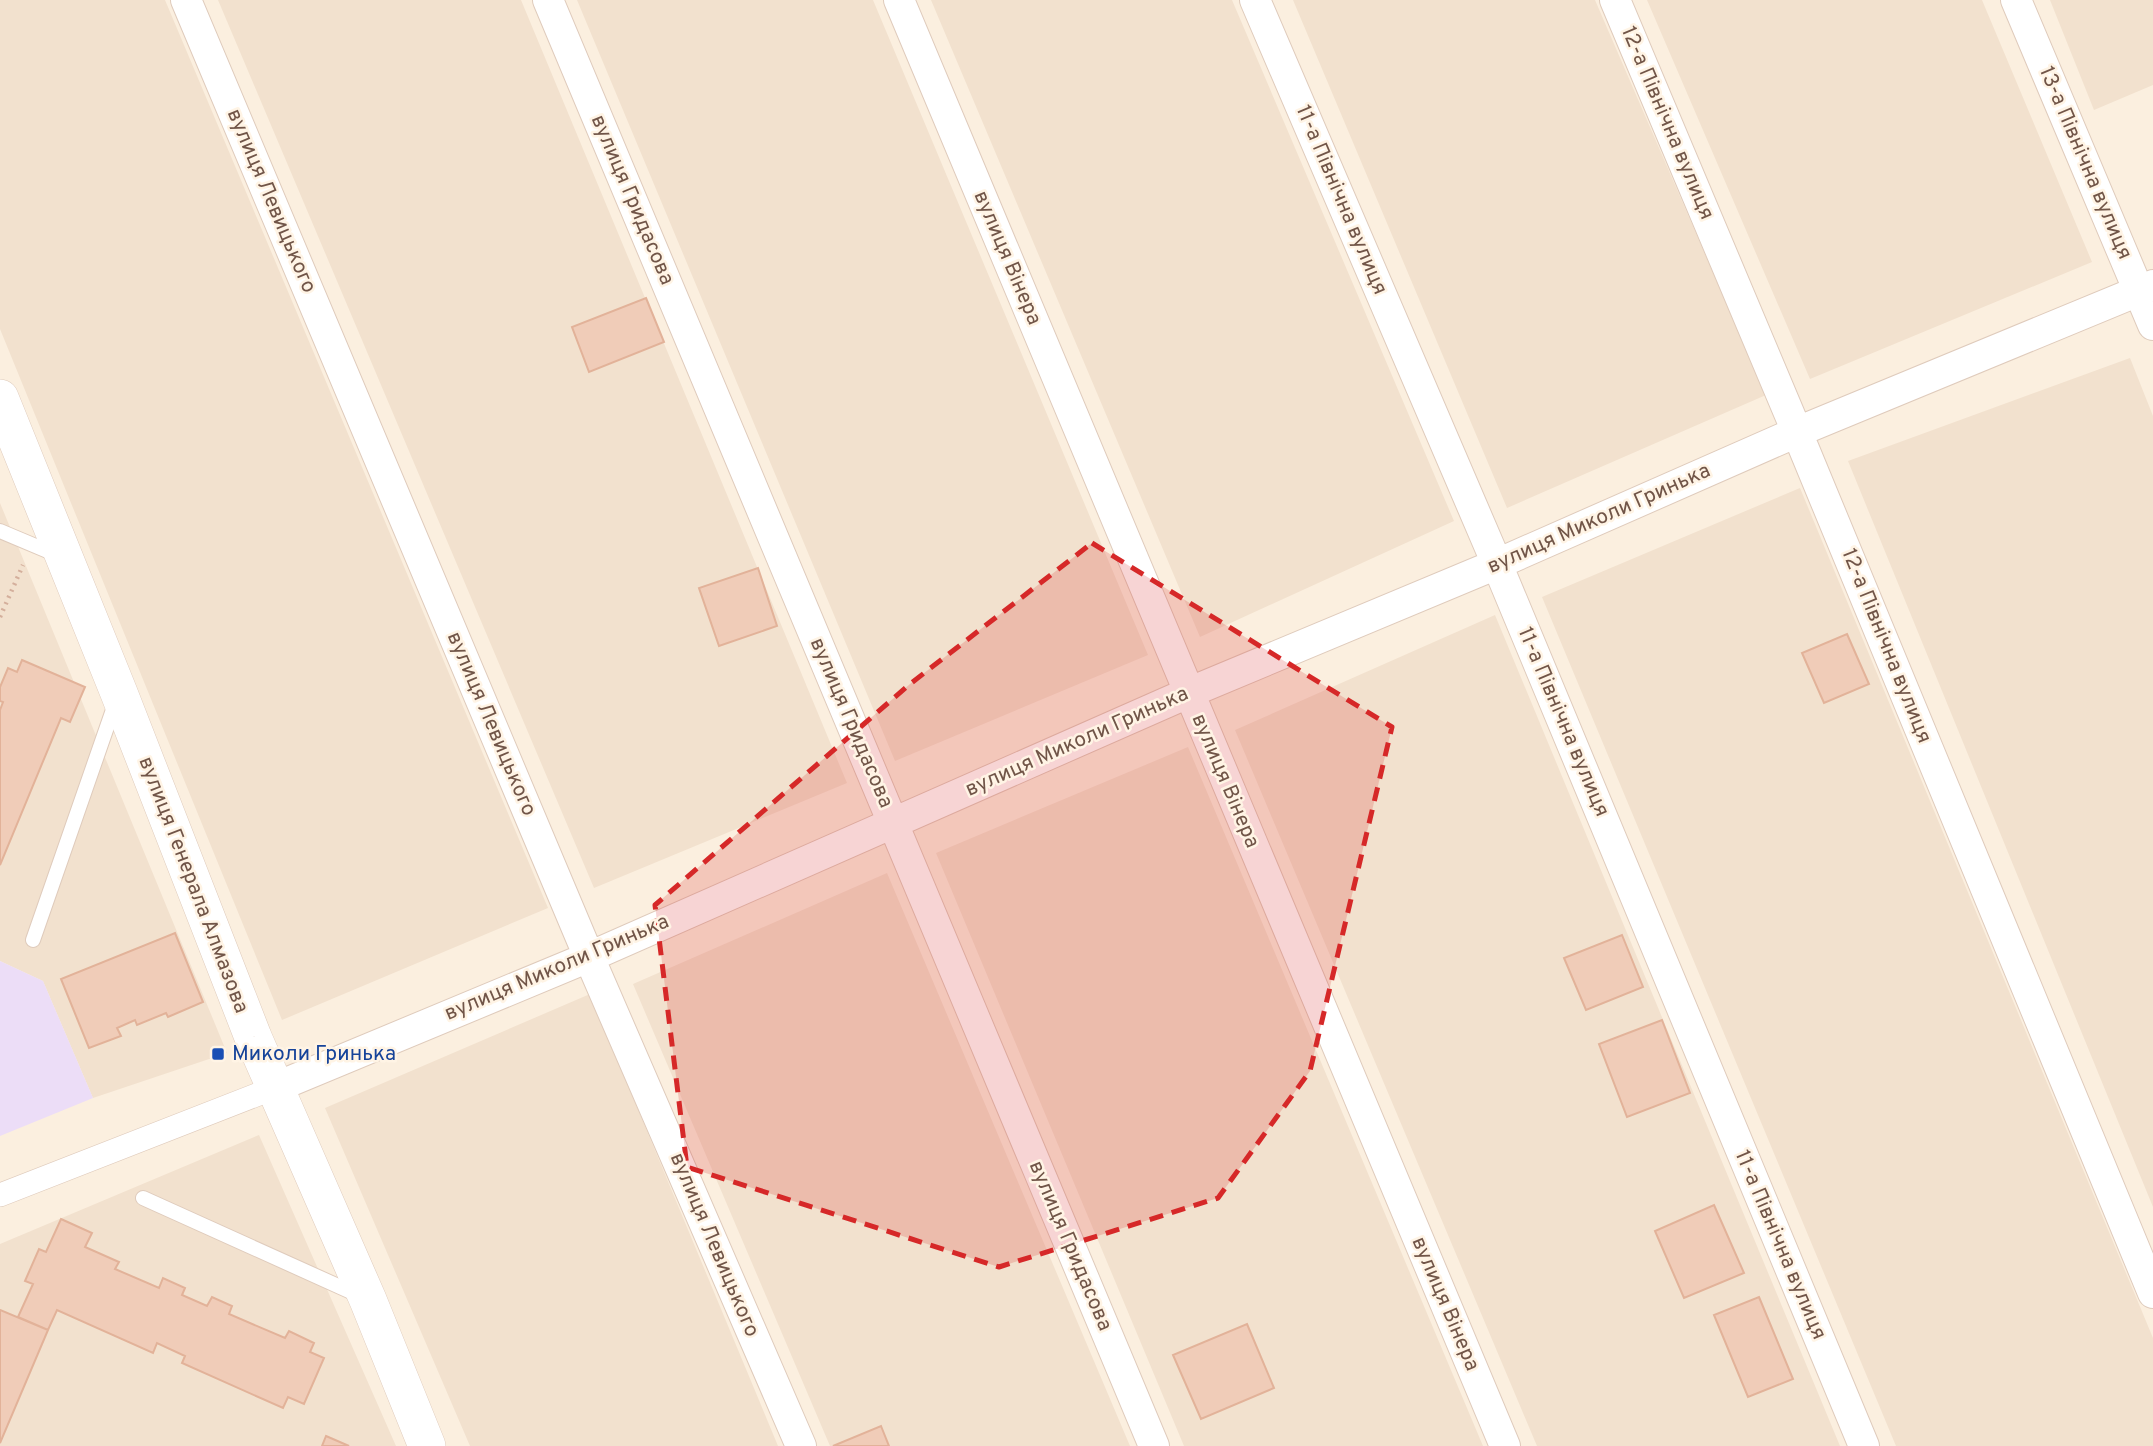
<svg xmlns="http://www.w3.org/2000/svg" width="2153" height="1446" viewBox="0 0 2153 1446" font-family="Overpass,sans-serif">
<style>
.residential{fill:#f2e1ce}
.education{fill:#ecddf7}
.building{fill:#f0ccb8;stroke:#e2b299;stroke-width:2}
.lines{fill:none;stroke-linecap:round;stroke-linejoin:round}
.service-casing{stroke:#dfcbbc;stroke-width:16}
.pedestrian-casing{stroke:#dfcbbc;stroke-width:24}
.minor-casing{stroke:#dfcbbc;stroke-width:32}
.tertiary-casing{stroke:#dfcbbc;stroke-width:38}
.path{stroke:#d4af9c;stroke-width:4.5;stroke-dasharray:2 5;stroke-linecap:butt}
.service{stroke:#fff;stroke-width:14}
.pedestrian{stroke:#fff;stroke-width:23}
.minor{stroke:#fff;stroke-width:30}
.tertiary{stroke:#fff;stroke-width:37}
.marked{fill:#d62828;fill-opacity:0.2;stroke:#d62828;stroke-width:5;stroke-dasharray:14 9;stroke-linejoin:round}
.transit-dot{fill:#1a4fb4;stroke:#fff4e5;stroke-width:2.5}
.labels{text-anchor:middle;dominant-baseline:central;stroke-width:5;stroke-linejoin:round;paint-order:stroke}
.street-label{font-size:21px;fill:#715548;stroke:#fff4e5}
.transit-label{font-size:21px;fill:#164399;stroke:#fff4e5;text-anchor:start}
</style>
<rect width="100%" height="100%" fill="#fbefdf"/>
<path class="residential" d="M0,0H165L548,908L282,1020L0,329Z
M218,0H521L847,783L594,888Z
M577,0H873L1148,655L895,761Z
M931,0H1232L1454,521L1200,637Z
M1293,0H1595L1766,395L1507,508Z
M1647,0H1982L2092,262L1810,379Z
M2050,0H2153V85L2094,110Z
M2130,358L2153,416V1207L1848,461Z
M1800,488L2153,1338V1446H1896L1542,597Z
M0,503L227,1053L93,1098L43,981L0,961Z
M1495,615L1840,1446H1537L1235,730Z
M1188,747L1483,1446H1184L936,853Z
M887,873L1130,1446H830L633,984Z
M590,994L778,1446H470L325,1108Z
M259,1135L396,1446H0V1244Z"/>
<path class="education" d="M0,961L43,981L93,1098L0,1136Z"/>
<path class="building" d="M646,298L664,342L589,372L572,327Z
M758,568L777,626L719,646L699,588Z
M1847,634L1869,684L1824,703L1802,653Z
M22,660L85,687L70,722L61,718L0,865V710L3,702L0,701V687L8,668L17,672Z
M175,933L203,1002L168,1017L166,1013L137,1025L135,1020L117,1028L121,1036L89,1048L61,979Z
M1622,935L1643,987L1586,1010L1564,958Z
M1662,1020L1690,1093L1627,1117L1599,1044Z
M1714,1205L1744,1273L1684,1298L1655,1231Z
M61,1219L92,1233L85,1247L119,1262L115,1269L159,1288L163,1278L185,1288L182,1295L207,1306L212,1297L232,1306L229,1314L285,1338L289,1331L314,1343L310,1352L324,1358L304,1404L288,1397L283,1408L182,1363L185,1356L157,1343L153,1353L57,1310L48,1330L18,1317L33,1284L25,1281L39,1249L46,1252Z
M1759,1297L1793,1379L1748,1397L1714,1315Z
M0,1310L48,1330L0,1443Z
M1247,1324L1274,1388L1201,1419L1173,1355Z
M881,1426L889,1446H833Z
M326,1436L349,1446H322Z"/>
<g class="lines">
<g class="service-casing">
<path id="service" d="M0,531L57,555
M33,940L115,704
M143,1198L358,1295"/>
</g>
<g class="pedestrian-casing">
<path id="pedestrian" d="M0,1195L274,1088"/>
</g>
<g class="minor-casing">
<path id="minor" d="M186,0L589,957L801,1446
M548,0L1154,1446
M899,0L1505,1446
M1255,0L1497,564L1864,1446
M1615,0L1797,432L2153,1293
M2016,0L2153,325
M274,1088L589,957L1188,693L1497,564L1797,432L2153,285"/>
</g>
<g class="tertiary-casing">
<path id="tertiary" d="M0,398L119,693L253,1037L368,1300L427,1446"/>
</g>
<path class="path" d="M0,617L23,565"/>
<use href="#service" class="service"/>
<use href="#pedestrian" class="pedestrian"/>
<use href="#minor" class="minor"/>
<use href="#tertiary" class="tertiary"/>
</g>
<path class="marked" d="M1092,543L1392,727L1310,1071L1218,1198L999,1267L687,1167L655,905L910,684Z"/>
<rect class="transit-dot" x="211" y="1047" width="14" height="14" rx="3.5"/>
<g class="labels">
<g class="street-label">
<text transform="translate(1667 123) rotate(67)">12-а Північна вулиця</text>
<text transform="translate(2085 163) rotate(67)">13-а Північна вулиця</text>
<text transform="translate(632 200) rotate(67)">вулиця Гридасова</text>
<text transform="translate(1341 200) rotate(67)">11-а Північна вулиця</text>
<text transform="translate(271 201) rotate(67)">вулиця Левицького</text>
<text transform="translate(1007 258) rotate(67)">вулиця Вінера</text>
<text transform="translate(1599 519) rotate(-24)">вулиця Миколи Гринька</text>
<text transform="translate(1886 646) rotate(68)">12-а Північна вулиця</text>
<text transform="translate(1563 722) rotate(67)">11-а Північна вулиця</text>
<text transform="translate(851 723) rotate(67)">вулиця Гридасова</text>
<text transform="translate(491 724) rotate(67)">вулиця Левицького</text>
<text transform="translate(1077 742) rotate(-24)">вулиця Миколи Гринька</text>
<text transform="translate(1225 781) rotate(67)">вулиця Вінера</text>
<text transform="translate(193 885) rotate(69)">вулиця Генерала Алмазова</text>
<text transform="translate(557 968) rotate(-23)">вулиця Миколи Гринька</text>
<text transform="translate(714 1245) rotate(67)">вулиця Левицького</text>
<text transform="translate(1780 1245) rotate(67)">11-а Північна вулиця</text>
<text transform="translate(1070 1246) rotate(67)">вулиця Гридасова</text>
<text transform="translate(1445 1304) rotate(67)">вулиця Вінера</text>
</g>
<g class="transit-label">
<text x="232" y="1054">Миколи Гринька</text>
</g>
</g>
</svg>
